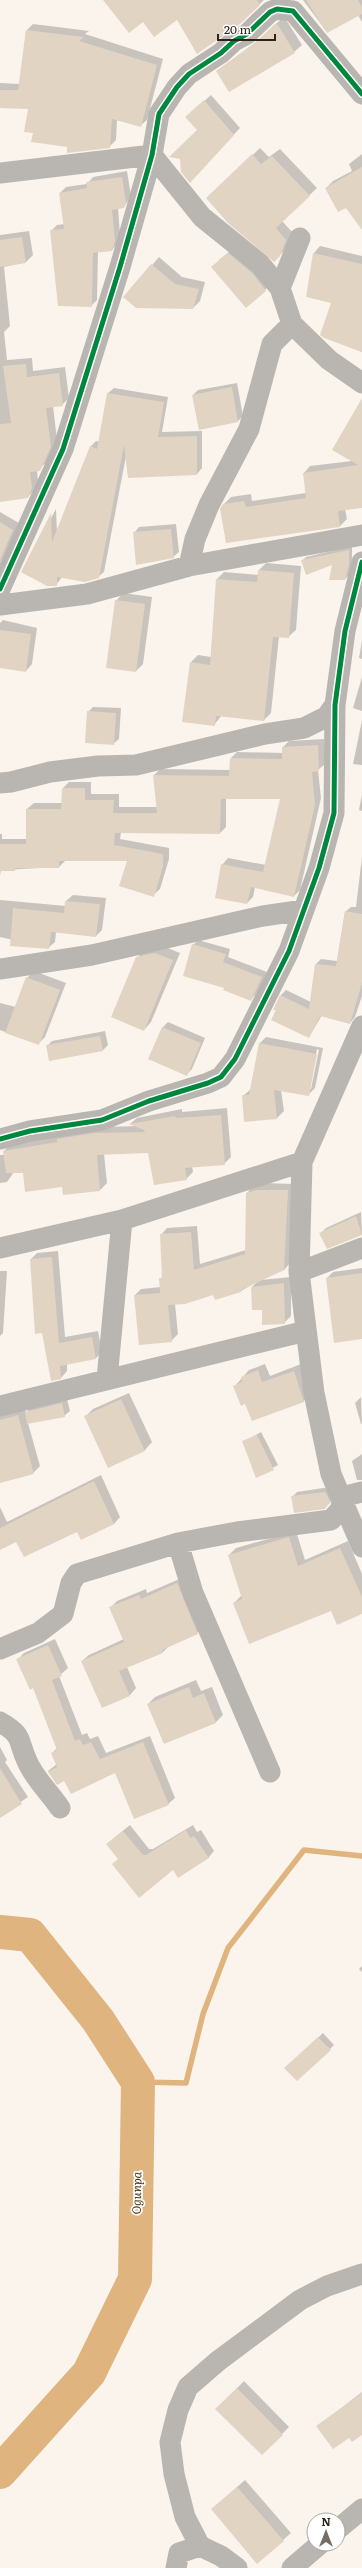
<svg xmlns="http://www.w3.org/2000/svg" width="362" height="2568" viewBox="0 0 362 2568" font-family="Literata,serif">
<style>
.shadow{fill:#0003;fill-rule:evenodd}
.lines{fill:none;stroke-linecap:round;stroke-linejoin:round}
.stream{stroke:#dfb47e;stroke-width:5.5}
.river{stroke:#dfb47e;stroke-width:34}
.building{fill:#e2d4c3}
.street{stroke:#b9b5b1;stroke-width:21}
.cycleway-casing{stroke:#fff;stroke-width:8}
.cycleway{stroke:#00873e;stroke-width:5}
.labels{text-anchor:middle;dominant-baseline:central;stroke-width:3.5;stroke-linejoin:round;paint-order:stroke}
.water-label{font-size:12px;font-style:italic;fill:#4c3414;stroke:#fff}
</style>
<rect width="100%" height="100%" fill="#faf4ed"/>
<path class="shadow" d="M106,0H264L239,23L177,18L143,21Z
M303,0H362V22L358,15L327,32Z
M283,17L285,18L302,45L294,52L217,71L264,36Z
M33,24L89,31L85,34L163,59L147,120L140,126L117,120L116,140L109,147H68L34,132L29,108L0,107V83L20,84L26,31Z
M211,95L240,128L196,175L198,130L193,111Z
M260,148L269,157L280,149L317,188L282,221L293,233L287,248L279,256L215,191Z
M362,154V228L346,207L326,188L333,181L352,171L349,164Z
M127,171L131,196L124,207L118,208L120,235L117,244L112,250L98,252L97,300L91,306L51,231L57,225L65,224L60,193L66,187L87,184L93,177Z
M29,231L33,255L26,262L4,267L10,326L4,332L7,360L32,358L33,371L65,367L69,398L62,405L53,406L57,440L46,463L37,470L38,481L34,490L28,497L0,501V235Z
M320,246L362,256V352L324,337L332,302L314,253Z
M235,247L272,283L265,290L219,260Z
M159,257L182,277L205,282L200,301L193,308L125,297Z
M237,383L243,416L238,421L199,429L193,395L198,390Z
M114,388L168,397L162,432L202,431V468L197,474L126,456L104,572L98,577H62L56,585L22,572L56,509L57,532L91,446L96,441L100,442L108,393Z
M362,405V507L345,509L347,519L340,526L226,542L224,504L231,497L251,494L252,501L306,493L304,473L310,466L352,461Z
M0,512L19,523L0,563Z
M176,524L179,552L173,557L134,533L139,527Z
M352,546V560L349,575L345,579L333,563L302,561L306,557Z
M266,563L301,566L296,630L288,637L279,636L271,713L264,720L222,715L214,725L191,662L198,655L211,657L217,579L224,572L259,575V570Z
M123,593L152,597L143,664L136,671L116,601Z
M3,620L37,628L32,664L26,671L0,667V623Z
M362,641V659L359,658Z
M362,677V711L353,708Z
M93,707L121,708L119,739L113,744L88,712Z
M362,720V765L353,764Z
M324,739L325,764L318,770L321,798L300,890L294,896L255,887L253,897L247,903L222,865L228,858L266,865L281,798H226V827L220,833L121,832L120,839L169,848V859L160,889L153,895L128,860L65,861L59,867L1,870L0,875V834H2V839H27V809L34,803H62L63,788L69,782H91V794H119V807H158L154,775L160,769L230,770L231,758L237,752L283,753V747L289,741Z
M362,794V811L359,810Z
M362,857V996L355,1017L350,1023L322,1015L309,1037L273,1019L281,995L286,990L311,1002L316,964L321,959L337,961L345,912L351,907H356Z
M73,895L106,898L102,930L96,936L56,932L55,942L48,948L0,937V900L66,906V901Z
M198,940L230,949L228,957L267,972L256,994L250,1000L193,945Z
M163,946L180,953L151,1022L144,1030L137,958L144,950Z
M34,971L66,983L45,1037L38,1044L0,1030V1003L16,1007L27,978Z
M168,1022L205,1038L192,1069L187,1074L150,1058L163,1027Z
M105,1031L108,1045L103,1050L47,1046L52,1041Z
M266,1037L323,1048L315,1088L308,1095L281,1090L284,1111L277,1118L243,1096L251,1089L260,1043ZM317,1049L319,1050L311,1089H309Z
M227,1108L231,1157L224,1164L192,1166L193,1172L186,1179L149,1152L104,1154L107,1183L100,1190L63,1186L24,1172H14L7,1182L0,1183V1155H5L4,1151L11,1144L102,1127L137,1126L130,1124L137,1118L182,1109V1112Z
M263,1183L294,1184L290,1263L284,1270L261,1280L291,1277V1316L284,1323L264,1309L252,1287L258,1281L241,1291L214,1294L175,1304L178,1334L171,1341L135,1295L141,1289L161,1287L160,1279L163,1276L161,1235L167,1228L197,1226L200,1264L246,1250L247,1193L253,1186Z
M361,1212L362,1234L327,1247L321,1233L326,1228Z
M58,1251L65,1337L98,1331L102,1352L96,1358L67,1364V1371L61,1378L31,1259L37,1253Z
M362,1268V1338L327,1278L333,1272Z
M0,1271H7L3,1333L0,1336Z
M265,1364L270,1376L301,1364L310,1394L303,1402L235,1386L249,1370Z
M129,1393L152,1442L145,1450L108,1466L85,1417L93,1409Z
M361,1397L362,1424H361L355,1403Z
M67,1399L70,1411L64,1416L28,1423L40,1466L33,1473L0,1482V1416L25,1409L26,1413L31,1407Z
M261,1432L278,1465L257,1477L243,1442Z
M362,1454V1480H357L352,1461Z
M101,1475L120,1517L114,1524L81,1539L77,1531L17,1540L0,1548V1507L7,1522Z
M330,1487L334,1498L325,1508L292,1497L297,1492Z
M296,1531L305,1560L348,1541L362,1574V1613L234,1603L242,1595L229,1555L236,1548Z
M184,1577L204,1627L197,1633L170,1645L163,1652L127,1667L136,1688L130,1695L102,1707L82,1661L89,1655L124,1639L110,1608L117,1601L146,1589L147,1593Z
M55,1639L68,1668L59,1676L82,1735L87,1733L90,1739L98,1736L106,1753L150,1736L175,1798L168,1804L116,1772L65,1780L58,1783L48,1771L57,1764L52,1753L57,1748L34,1687L18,1659L24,1653Z
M196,1680L201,1691L212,1687L223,1715L216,1722L148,1704L155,1697Z
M0,1747L7,1760L5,1762L28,1797L0,1816Z
M130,1825L149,1849H153L193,1825L197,1832L201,1830L214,1851L208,1858L173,1868L119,1858L114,1838Z
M362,1966V1972L359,1969Z
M323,2033L334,2045L330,2049L290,2064Z
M244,2381L289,2427L262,2454L217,2409Z
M362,2392V2435L349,2436L318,2426Z
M245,2480L291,2533L258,2562L212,2509Z"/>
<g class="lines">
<path class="stream" d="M138,2082L186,2083L203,2014L228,1948L304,1850L362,1856"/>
<path class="river" d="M0,1932L30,1935L98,2020L138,2082L135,2279L89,2373L0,2472"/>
</g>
<path class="building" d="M103,0H257L260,5L240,24L197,54L177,20L154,37L143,22L129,33Z
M306,0H358L362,7V14L327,33Z
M275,24L278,25L295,53L229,92L216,71L255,43Z
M26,30L84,37L79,41L157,65L141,127L112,119L110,148L67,153V147L31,142L33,133L24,132L28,109L0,108V90H18Z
M204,100L234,135L190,183L181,172L180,159L169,157L197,130L185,117Z
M252,154L261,164L272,156L310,196L276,228L286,240L280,256L274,262L228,223L206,198Z
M362,167V230L346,208L338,212L325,188Z
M122,177L126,203L124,208L112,210L115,241L112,251L93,253L92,307L58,306L50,230L64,229L59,193L87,188L86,182Z
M22,237L26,263L0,267V240Z
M228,253L252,273L266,291L246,308L211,267Z
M313,253L362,264V352L324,338L320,335L331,303L306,297Z
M151,264L175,284L199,289L193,309L136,308L123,297Z
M26,364L27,377L59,373L63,406L46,408L51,447L40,471L30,472L32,488L28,498L0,502V424L11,423L3,366Z
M232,387L238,422L199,430L192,395Z
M107,393L164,402L158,437L197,436V475L128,478L124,445L99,578L85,582L57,577V586H47L21,572L51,513L52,542L90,446L97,449Z
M362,398V508L338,511L340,527L226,543L220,509L223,504L244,501L246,507L306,498L303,473L358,465L332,450Z
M0,522L13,530L0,560Z
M171,529L174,558L136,565L133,532Z
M349,550V565L345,580H329L332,565L306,575L301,560Z
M258,570L294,573L289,638L273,637L264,721L216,716L215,726L182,722L190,662L210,665L216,579L257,582Z
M115,600L145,604L136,672L106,668Z
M0,630L31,634L26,672L0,668Z
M87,711L116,713L114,745L85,743Z
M318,745L319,771L312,772L315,805L294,897L251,887L247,904L215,898L221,864L263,872L280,799H221L220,834L115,833L114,845L163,854V866L154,897L119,886L127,861H59V868H15V871H0V844H26V809H61L62,788H85V800H114L113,813H157L153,775L229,776L230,758L282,759V747Z
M65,901L100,904L96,937L51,932L49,949L10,946L13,908L64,913Z
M345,911L362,914V983L350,1024L320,1016L309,1038L271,1020L276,1010H273L280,995L309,1009L315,964L336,966Z
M192,944L226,954L223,962L262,977L251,1001L223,990L224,988L183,976Z
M155,953L173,960L144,1031L111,1017L136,957Z
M26,977L60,990L39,1045L5,1033Z
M162,1027L201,1043L187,1076L148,1059Z
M100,1036L103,1051L49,1061L46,1045Z
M259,1043L317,1054L309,1096L274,1090L277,1119L244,1122L242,1095H249Z
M221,1115L225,1165L185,1168L187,1180L154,1185L148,1153L97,1155L100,1191L63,1195L62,1187L25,1192L23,1173H6L3,1151L57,1142V1139L94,1133L145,1132L144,1130L129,1124L175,1116L176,1118Z
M256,1190H288L284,1270L241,1290V1292L215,1300L213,1295L185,1304L168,1305L172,1342L139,1345L134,1295L160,1293L159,1278H162L160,1234L191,1232L194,1270L245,1254L246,1193Z
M356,1216L362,1235L327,1249L319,1233Z
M52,1257L59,1343L92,1337L96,1359L60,1366L61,1379L51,1381L42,1333L35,1334L30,1259Z
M362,1273V1339L334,1343L326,1278Z
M284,1283L285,1324L262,1325V1310H252L251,1287Z
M258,1370L262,1382L294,1371L304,1402L252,1421L245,1404L241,1406L233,1386L242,1382L241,1377Z
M121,1399L145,1451L108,1468L84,1416Z
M62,1403L65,1417L27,1424L25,1412Z
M18,1415L34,1474L0,1483V1420Z
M257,1435L274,1470L256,1478L242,1441Z
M94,1481L114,1524L81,1540L77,1532L24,1557L16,1542L0,1550V1528Z
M325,1492L330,1501L325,1509L294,1513L291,1496Z
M289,1537L298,1566L340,1548L362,1597V1614L337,1625L331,1611L249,1644L233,1603L242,1599L228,1555Z
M177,1583L198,1634L162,1650L163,1653L119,1671L130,1696L102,1708L81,1661L124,1642L109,1607L139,1595L141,1599Z
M48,1645L62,1676L52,1680L75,1741L80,1739L83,1745L91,1742L100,1759L143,1742L169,1805L134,1819L115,1773L71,1794L64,1781L57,1785L48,1772L57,1767L51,1753L57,1750L33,1688L30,1690L16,1659Z
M189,1687L193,1698L204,1693L216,1723L164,1744L147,1704Z
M0,1768L22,1804L0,1818Z
M186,1830L190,1838L194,1836L209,1858L178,1878L173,1870L139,1898L112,1864L118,1859L106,1844L123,1831L143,1855H146Z
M318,2037L331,2050L297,2081L284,2068Z
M237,2388L283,2435L262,2455L215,2409Z
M362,2393V2435L352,2442L349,2438L333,2449L316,2426Z
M237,2487L284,2541L257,2564L211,2509Z"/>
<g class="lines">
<path class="street" d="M152,155L202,217L260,264L280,288L292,324L329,360L362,383
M0,173L152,155
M280,288L300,238
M189,566L195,539L209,505L249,429L272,344L292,324
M0,589L63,449L120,267L152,155L159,114L177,87L189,74L221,53L234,41L247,34L270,12L277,9L293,11L362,94
M0,605L87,594L189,566L362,535
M0,783L11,782L50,772L98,766L136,765L265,734L304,728L326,717L335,705
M0,969L92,955L263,916L304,910
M362,1026L302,1162L299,1272L314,1393L331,1474L362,1547
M0,1139L30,1131L102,1120L149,1101L208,1083L221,1077L235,1059L289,951L319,868L334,813L335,705L345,631L362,562
M0,1248L122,1220L302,1162
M299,1272L362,1248
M107,1379L122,1220
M0,1406L306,1331
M178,1543L193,1593L270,1772
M0,1649L38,1633L63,1614L71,1583L77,1574L178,1543L237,1532L331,1520L341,1509L342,1497L362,1492
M0,1722C24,1736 17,1739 27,1761C34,1778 50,1793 60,1808
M338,2529L362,2509
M200,2546L185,2517L174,2474L170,2442L178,2410L188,2387L218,2361L300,2300L327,2286L362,2274
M176,2568L179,2553L200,2546L221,2556L237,2568
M292,2568L320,2544"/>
<g class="cycleway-casing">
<path id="cycleway" d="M0,589L63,449L120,267L152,155L159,114L177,87L189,74L221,53L234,41L247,34L270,12L277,9L293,11L362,94
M0,1139L30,1131L102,1120L149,1101L208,1083L221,1077L235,1059L289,951L319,868L334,813L335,705L345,631L362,562"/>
</g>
<use href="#cycleway" class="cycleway"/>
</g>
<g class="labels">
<g class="water-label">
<text transform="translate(136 2193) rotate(-89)">Ogunpa</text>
</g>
</g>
<g transform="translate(326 2532)"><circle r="19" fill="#ffffff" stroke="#aba7a3"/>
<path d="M0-3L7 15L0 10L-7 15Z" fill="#756c63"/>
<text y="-6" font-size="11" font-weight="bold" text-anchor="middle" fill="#2d2318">N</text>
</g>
<path d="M218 34v6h57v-6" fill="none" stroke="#2d2318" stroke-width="2"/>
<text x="224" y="34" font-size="12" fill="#2d2318" stroke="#ffffff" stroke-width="3" paint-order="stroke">20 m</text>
</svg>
